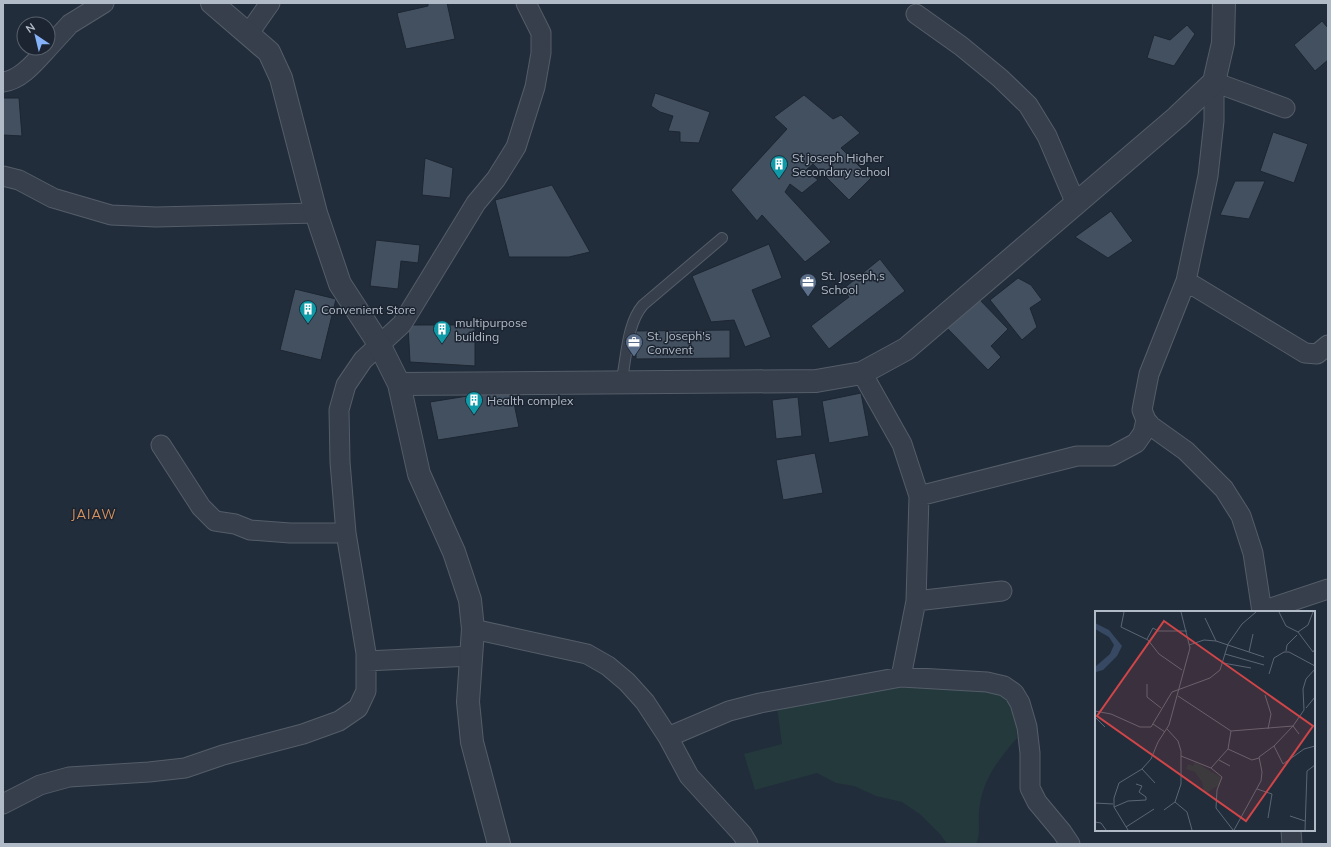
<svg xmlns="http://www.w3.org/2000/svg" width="1331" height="847" viewBox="0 0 1331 847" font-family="Mulish,sans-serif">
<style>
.green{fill:#24393c}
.building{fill:#435060;stroke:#1d2632}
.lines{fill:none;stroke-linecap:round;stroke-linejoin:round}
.service-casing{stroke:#545d69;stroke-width:12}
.minor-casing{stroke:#545d69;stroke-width:21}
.tertiary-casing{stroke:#545d69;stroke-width:24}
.service{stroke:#363f4b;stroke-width:10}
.minor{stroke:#363f4b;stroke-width:19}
.tertiary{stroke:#363f4b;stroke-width:22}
.labels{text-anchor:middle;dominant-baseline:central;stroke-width:3;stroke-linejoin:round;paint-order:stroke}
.poi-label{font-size:12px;fill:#b1bac7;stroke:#1b2430;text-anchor:start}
.neighbourhood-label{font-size:13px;letter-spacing:1px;fill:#d4915f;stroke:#1b2430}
.inset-road{fill:none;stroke:#5b6573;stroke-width:1}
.view{fill:#cf4548;fill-opacity:0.15;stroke:#cf4548;stroke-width:2}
.inset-edge{fill:none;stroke:#b1bac7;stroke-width:2}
</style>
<rect width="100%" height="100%" fill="#222d3b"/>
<path class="green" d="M889,688C915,688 1002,682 1014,707C1018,715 1016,729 1017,738C998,760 982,780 979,811C978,822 981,833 976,844H947L940,834L921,815L902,802L876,796L854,786L836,783L817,773L755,790L744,754L782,744L777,707Z"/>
<path class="building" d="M428,3H447L455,39L406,49L397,13L428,6Z
M1322,21L1328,28V60L1315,71L1294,45Z
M1187,25L1195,34L1174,66L1147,58L1154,35L1170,40Z
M655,93L710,112L699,143L680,142V132L668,131L673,116L660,112L651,106Z
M804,95L833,119L841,115L860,133L841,148L871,178L849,200L813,164L806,170L818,180L802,193L790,184L785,192L831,242L805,262L762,215L757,221L731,190L787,129L774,117Z
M3,98H19L22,136L3,135Z
M1273,132L1308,144L1294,183L1260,171Z
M425,158L453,168L450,198L422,195Z
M1235,181H1265L1249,219L1220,215Z
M552,185L590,252L569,257H509L495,200Z
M1111,211L1133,241L1108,258L1075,237Z
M376,240L420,245L418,263L401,261L398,289L370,286Z
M769,244L782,278L752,290L771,337L745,347L734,320L711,322L692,276Z
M880,259L905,291L829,349L811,326L849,297L843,289Z
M1018,278L1031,285L1042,300L1030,308L1037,327L1022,340L990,300Z
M295,289L336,299L321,360L280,350Z
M977,297L1008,329L991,346L1001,357L988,370L946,327Z
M408,325H475V366L410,362Z
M730,330V358L636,359V331Z
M511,389L519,427L438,440L430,402Z
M861,393L869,436L829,443L822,401Z
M798,397L802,436L776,439L772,400Z
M815,453L823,493L783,500L776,460Z"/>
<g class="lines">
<g class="service-casing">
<path id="service" d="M621,383C627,358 626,325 643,305L722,238"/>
</g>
<g class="minor-casing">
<path id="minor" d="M916,14L961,46L1000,78L1028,105L1047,136L1076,204
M249,33L270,3
M48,48L70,24L104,3
M3,82C21,80 36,61 48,48
M3,176L19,180L53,198L111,215L156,217L316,213
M1186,281L1305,353L1317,354L1328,345
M862,373L902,444L919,496L916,601L901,677
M161,445L201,507L215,521L235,524L250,530L290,533H346
M919,496L1077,456H1112L1136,443L1143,433L1146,420
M916,601L1002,591
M1262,611L1328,589
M1262,612L1253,553L1241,516L1224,489L1186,451L1151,426L1146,420L1142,410L1149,374L1186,281L1208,176L1214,121V82L1285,108
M473,629L587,654L608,666L627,682L645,702L668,737L689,776L742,834L748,844
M366,661L472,656
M668,737L729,711L760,703L901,677L987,682L1004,686L1014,693L1020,703L1027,727L1030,753V788L1037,802L1062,832L1070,844
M3,804L40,785L69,777L149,772L185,768L223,755L303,734L339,721L358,708L366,691V653L346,533L340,462L339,410L346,385L363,360L402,324L476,203L496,179L516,147L535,87L541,53V33L526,3
M1291,830L1292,844"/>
</g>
<g class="tertiary-casing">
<path id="tertiary" d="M212,3L269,52L281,78L316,213L340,284L379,344L399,384L419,474L454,552L470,600L473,629L468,702L472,742L499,844
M399,384L816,381L862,373L906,349L1177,117L1214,82L1223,43L1224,3"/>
</g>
<use href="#service" class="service"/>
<use href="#minor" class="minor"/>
<use href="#tertiary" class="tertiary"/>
</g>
<defs>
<g id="building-pin" transform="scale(0.9)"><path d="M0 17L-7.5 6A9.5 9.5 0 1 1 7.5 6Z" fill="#0f9aa8" stroke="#1b2430"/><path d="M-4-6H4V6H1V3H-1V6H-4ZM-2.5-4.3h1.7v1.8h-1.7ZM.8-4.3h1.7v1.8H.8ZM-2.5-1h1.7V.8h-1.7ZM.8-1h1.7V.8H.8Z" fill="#fff"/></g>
<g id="office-pin" transform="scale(0.9)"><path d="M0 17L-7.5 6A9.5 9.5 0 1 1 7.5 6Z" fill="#5c6f8a" stroke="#1b2430"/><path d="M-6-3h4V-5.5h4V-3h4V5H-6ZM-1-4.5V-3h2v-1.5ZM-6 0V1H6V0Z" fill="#fff"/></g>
</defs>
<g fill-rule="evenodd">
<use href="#building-pin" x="779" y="164"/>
<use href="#office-pin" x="808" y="282"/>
<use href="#building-pin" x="308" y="309"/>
<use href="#building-pin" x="442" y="329"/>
<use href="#office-pin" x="634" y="342"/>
<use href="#building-pin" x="474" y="400"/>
</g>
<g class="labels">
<g class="poi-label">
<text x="792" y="157">St joseph Higher<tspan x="792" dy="14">Secondary school</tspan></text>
<text x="821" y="275">St. Joseph,s<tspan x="821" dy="14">School</tspan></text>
<text x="321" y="309">Convenient Store</text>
<text x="455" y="322">multipurpose<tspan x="455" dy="14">building</tspan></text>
<text x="647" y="335">St. Joseph's<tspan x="647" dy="14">Convent</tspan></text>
<text x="487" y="400">Health complex</text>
</g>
<g class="neighbourhood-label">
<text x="94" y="514">JAIAW</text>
</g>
</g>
<g transform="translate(1095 611)">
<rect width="220" height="220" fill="#222d3b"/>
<path d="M100,151L127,167L125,173L112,182L109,181L107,171L100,161L91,158L93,153L98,155Z" fill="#24393c"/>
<path d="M0,12L14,19L27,35L22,45L8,59L1,61L0,56L15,43L19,34L14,26L0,18Z" fill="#364862"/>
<path class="inset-road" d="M29,1L26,16L53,29L64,43L87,59M184,1L191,15L203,21L213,14L218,1M110,7L121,30L169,46M203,21L218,41L220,38M52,28L58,17L63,20H92M94,34L109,29L121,30M191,40L192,34L202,24M154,41L158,23M130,43L169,54M128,52L156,57M174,63L179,47L189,41H194L220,55M52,73V86L66,97M170,84L176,103L173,118M83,85L136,120L198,115L209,99L208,78L211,68L220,58M211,97L220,86M0,100L16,103L45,116H56L77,81L115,67L125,59L133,33L147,13L161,1M0,106L10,116M58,113L70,121M72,118L83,130L86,140V173L80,191L92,201L97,219M179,135L188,153L209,138L220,135M133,138L157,149L164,147M86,145L116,157L127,166L122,179L121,197L138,219M124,149L135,155M116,157L133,138L136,120M47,158L60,172M162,178L177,183L173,207M0,192L18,193M19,196L33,190L51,189V186L44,181L47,175L41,173M69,199L80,191M195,205L210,210M0,211L6,212L11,219M31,216L59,198M33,219L19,196V187L24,172L47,158L56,148L63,131L74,114L95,37L86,1M139,219L166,170L167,161L164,146L179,135L198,115L204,123M210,219L212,160L220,154"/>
<path class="view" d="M69,10L218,115L151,210L2,105Z"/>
<rect width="220" height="220" class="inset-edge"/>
</g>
<rect width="1331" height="847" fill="none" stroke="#b1bac7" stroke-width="8"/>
<g transform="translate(36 36) rotate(325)"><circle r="19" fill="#1b2430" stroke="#57606c"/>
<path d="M0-3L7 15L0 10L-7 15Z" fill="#85b2f8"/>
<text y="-6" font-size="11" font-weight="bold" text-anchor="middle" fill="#b1bac7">N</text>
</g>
</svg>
